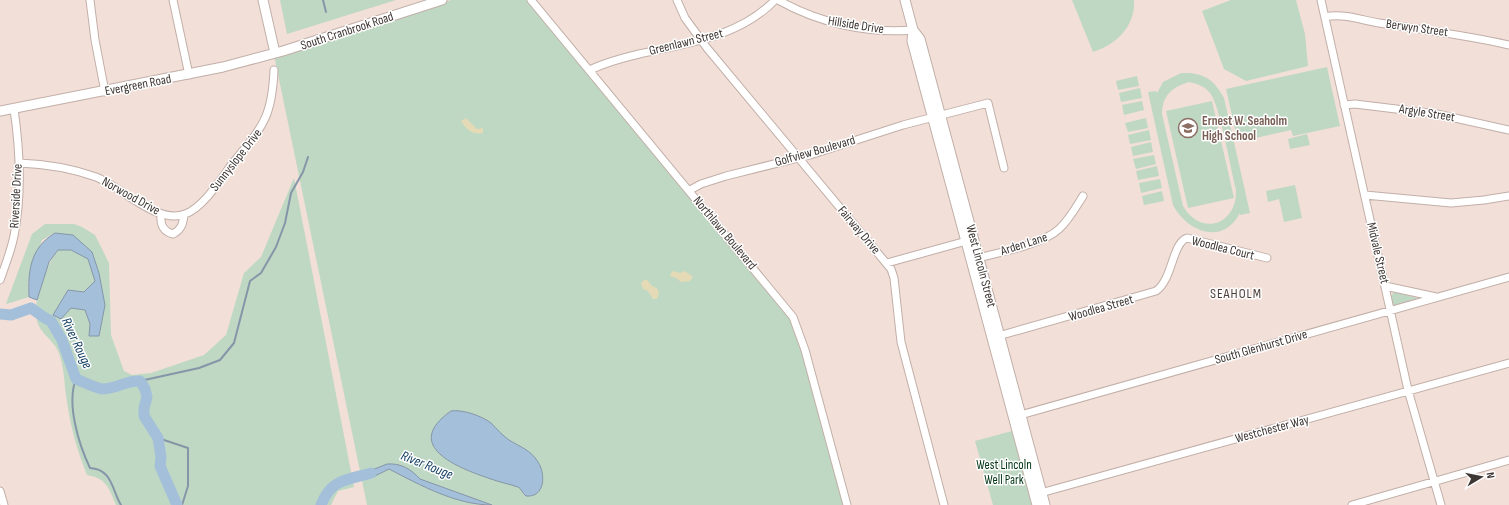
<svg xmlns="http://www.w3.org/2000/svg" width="1509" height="505" viewBox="0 0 1509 505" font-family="'Sofia Sans Condensed',sans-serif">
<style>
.green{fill:#bfd8c3;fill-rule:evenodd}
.sand{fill:#e4dab5}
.water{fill:#a4bfda;stroke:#8596a8}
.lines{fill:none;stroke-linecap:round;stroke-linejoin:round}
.stream{stroke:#8596a8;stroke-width:2}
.river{stroke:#a4bfda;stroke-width:11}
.minor-casing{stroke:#c1afa8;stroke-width:9}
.tertiary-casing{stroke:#c1afa8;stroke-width:11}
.minor{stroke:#fff;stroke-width:7}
.tertiary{stroke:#fff;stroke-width:9}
.labels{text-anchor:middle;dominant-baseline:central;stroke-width:3;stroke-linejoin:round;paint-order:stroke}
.street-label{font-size:13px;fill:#3d3633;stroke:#fff}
.education-label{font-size:13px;font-weight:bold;fill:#785e54;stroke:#fff;text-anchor:start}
.park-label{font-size:13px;fill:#003413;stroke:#fff}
.neighbourhood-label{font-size:14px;letter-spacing:1px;fill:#4e3f39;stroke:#fff}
.water-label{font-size:14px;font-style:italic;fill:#123e62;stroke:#fff}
</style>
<rect width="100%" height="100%" fill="#f2dfd8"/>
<path class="green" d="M280,0H396L287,34Z
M451,0H533L797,319L848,505H367L274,55Z
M1072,0H1134C1136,26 1116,45 1093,52Z
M1231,0H1296L1305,34L1308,66L1246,81L1224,69L1202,11Z
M1327,67L1340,126L1293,136L1291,130L1238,142L1226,89Z
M1181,73C1203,72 1214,79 1224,98L1250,213L1240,215V213C1223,246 1187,232 1173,205L1148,92L1156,91L1157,93L1163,82ZM1189,82C1198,84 1204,86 1210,93C1220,105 1231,171 1236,190C1237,225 1201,237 1183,206L1162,114C1162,96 1172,87 1189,82Z
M1137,76L1139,86L1118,90L1116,81Z
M1140,88L1142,98L1121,102L1119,93Z
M1142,101L1144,110L1124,115L1122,105Z
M1212,101L1234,198L1188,208L1166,111Z
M1146,118L1148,128L1128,132L1125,123Z
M1149,130L1151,140L1130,144L1128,135Z
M1307,134L1310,145L1290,149L1288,139Z
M1151,142L1153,152L1133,156L1131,147Z
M1154,155L1156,164L1136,169L1133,159Z
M1157,166L1159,176L1138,180L1136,171Z
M294,178L354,487L338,491L331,505H116C109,488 106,478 87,475C77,450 71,429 67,402C64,386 65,367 58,351C54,341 39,332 37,321C33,296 44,270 58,250H71L88,259L95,281L84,292L68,290L53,315L71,308L85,310L90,324L89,336L99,273L73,235L54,233L42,240L28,283L29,297L6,304L32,234L45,224H74L82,227L95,235L109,263L111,335L124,371L132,375L151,373L204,355L226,335L244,273L261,257Z
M1160,179L1162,188L1141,193L1139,183Z
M1295,185L1302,218L1284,222L1279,199L1268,202L1266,191Z
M1162,191L1164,201L1144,205L1142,196Z
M1394,292L1417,298L1416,299L1393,306L1391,296Z
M1012,431L1032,505H993L975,441Z"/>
<path class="sand" d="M466,118L477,129L483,128V133C472,135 467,130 461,121Z
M672,271L680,273L685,271L693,277L690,281L681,282L676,278L670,276Z
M644,280H647L652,286L657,288L659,293L657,299H653L648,291L643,289L641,283Z"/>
<path class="water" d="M55,233L73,235L92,252L99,273L105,305L99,336H89L90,324L85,310L71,308L61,319L53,315L68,290L84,292L95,281L88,259L71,250H58L49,262L37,300L29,297C28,271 30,248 55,233Z
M451,411C462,409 482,416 491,423C497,429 502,435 509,440C520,447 531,450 538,462C546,474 545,498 526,496C522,493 522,489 518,487C509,484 499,482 491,479C458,468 401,446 451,411Z
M387,464C401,463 411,469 420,479L492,505C456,505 420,485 389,469L373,477L357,479V476Z"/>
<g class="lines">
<path class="stream" d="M323,0L326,12
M76,379C66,404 79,445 90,468C112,469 112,490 121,505
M140,381L199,368L220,360L234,343L250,281L261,273L276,247L285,223L291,193L303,172L308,157
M158,438L188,448V486L182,505"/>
<path class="river" d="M0,314L11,315L31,308L45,318L51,321L62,340L76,379C84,382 95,388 103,389C116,389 127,380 140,381L145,389L147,397L144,408V416L158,438L161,457L160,466L177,505
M321,505C331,479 347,480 371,473"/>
<g class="minor-casing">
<path id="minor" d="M90,0L95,40L105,92
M173,0L189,75
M531,0L793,317L805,350L847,505
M677,0L685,18L707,48L891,269L894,278L901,342L944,505
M778,0C819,23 867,34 913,30
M1321,0L1408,390L1441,505
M1325,17C1343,13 1361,20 1379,23C1423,30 1466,35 1509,45
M590,70C606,62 622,58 639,54C687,43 740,37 775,0
M1344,105L1355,104L1437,114L1509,130
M19,163C45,164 71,168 96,177C122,187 157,225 185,214C203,208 221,179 232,164C262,127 272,119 274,70
M690,190L701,184L726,176L810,155L903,125L988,103L1004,168
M1365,195L1451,203L1484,200L1509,196
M161,215C160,224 163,232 173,234C181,230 183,224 184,215
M974,259C996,253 1042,245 1059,229C1069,220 1076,207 1083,196
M887,263L970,240
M0,280C5,266 11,251 14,236C22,195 20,150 14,109
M1385,286L1436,297
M995,337L1156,291C1173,279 1172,243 1187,238L1267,258
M1017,416L1509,277
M0,491L4,505
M1037,494L1509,363
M1352,505L1509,460"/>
</g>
<g class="tertiary-casing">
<path id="tertiary" d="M263,0L275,53
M905,0L913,30L912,41L1037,505
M913,30L920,39L1045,505
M0,111L223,67L283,51L442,0"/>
</g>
<use href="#minor" class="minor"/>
<use href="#tertiary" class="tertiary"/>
</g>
<defs>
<g id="school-ring" transform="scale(1)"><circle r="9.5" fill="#fff" stroke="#8d6e63" stroke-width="1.5"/><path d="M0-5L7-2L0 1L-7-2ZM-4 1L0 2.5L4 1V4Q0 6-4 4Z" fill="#8d6e63"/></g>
</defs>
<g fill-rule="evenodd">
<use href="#school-ring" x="1188" y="128"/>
</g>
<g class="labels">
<g class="street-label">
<text transform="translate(856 25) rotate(9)">Hillside Drive</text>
<text transform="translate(1417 28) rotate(8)">Berwyn Street</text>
<text transform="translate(347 31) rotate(-18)">South Cranbrook Road</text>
<text transform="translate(686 42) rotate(-14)">Greenlawn Street</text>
<text transform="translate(138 85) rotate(-11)">Evergreen Road</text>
<text transform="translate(1427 113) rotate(9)">Argyle Street</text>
<text transform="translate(815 151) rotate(-16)">Golfview Boulevard</text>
<text transform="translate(236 160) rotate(-52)">Sunnyslope Drive</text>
<text transform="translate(16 196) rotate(-87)">Riverside Drive</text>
<text transform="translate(131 196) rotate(29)">Norwood Drive</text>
<text transform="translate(859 230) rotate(50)">Fairway Drive</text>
<text transform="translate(725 233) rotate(50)">Northlawn Boulevard</text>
<text transform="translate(1024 244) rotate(-18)">Arden Lane</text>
<text transform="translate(1223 248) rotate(14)">Woodlea Court</text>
<text transform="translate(1378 253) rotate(77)">Midvale Street</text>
<text transform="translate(981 266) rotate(75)">West Lincoln Street</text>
<text transform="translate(1101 308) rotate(-16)">Woodlea Street</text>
<text transform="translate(1261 347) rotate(-16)">South Glenhurst Drive</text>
<text transform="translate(1272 429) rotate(-15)">Westchester Way</text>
</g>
<g class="education-label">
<text x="1202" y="121">Ernest W. Seaholm<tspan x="1202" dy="15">High School</tspan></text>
</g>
<g class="park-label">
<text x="1004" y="465">West Lincoln<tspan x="1004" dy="15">Well Park</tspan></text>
</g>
<g class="neighbourhood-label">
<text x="1236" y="293">SEAHOLM</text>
</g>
<g class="water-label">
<text transform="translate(77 343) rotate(65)">River Rouge</text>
<text transform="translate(427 465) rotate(22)">River Rouge</text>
</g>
</g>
<g transform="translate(1481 477) rotate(80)" stroke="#ffffff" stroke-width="3" paint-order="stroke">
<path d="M0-3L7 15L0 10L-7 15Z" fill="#3d3633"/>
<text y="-6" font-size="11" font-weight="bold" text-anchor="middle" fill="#3d3633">N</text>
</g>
</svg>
